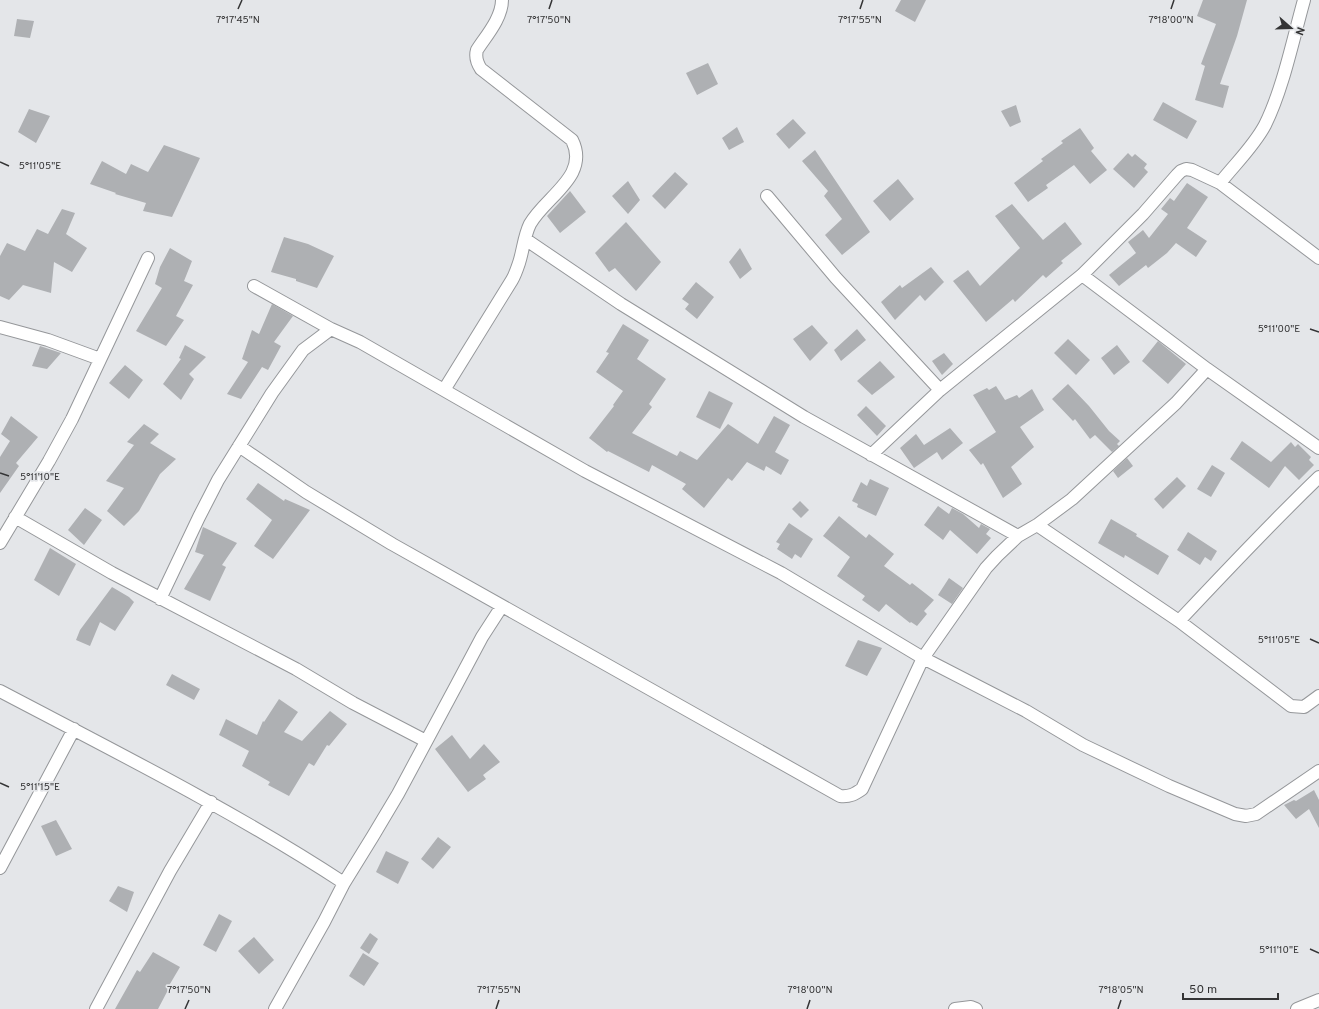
<svg xmlns="http://www.w3.org/2000/svg" width="1319" height="1009" viewBox="0 0 1319 1009" font-family="Overpass,sans-serif">
<style>
.building{fill:#aeb0b3}
.lines{fill:none;stroke-linecap:round;stroke-linejoin:round}
.minor-casing{stroke:#95979a;stroke-width:14}
.minor{stroke:#fff;stroke-width:12}
.ticks{fill:none;stroke:#343435;stroke-width:1.5}
.ticks-label{font-size:10px;text-anchor:middle;fill:#343435;stroke:#e4e6e9;stroke-width:3.5;stroke-linejoin:round;paint-order:stroke}
</style>
<rect width="100%" height="100%" fill="#e4e6e9"/>
<path class="building" d="M901,0H926L915,22L895,11Z
M1203,0H1247L1237,36L1220,84L1229,86L1223,108L1195,100L1205,66L1201,64L1216,24L1197,16Z
M17,19L34,21L30,38L14,36Z
M708,63L718,84L697,95L686,73Z
M1163,102L1197,121L1187,139L1153,120Z
M1016,105L1021,122L1010,127L1001,111Z
M29,109L50,116L36,143L18,132Z
M793,119L806,133L789,149L776,134Z
M737,127L744,142L729,150L722,138Z
M1080,128L1094,148L1091,151L1107,170L1090,184L1074,165L1046,185L1048,188L1028,202L1014,183L1043,161L1041,159L1063,143L1061,141Z
M164,145L200,158L172,217L143,211L146,203L115,194L116,193L90,184L102,161L126,174L131,164L148,172Z
M815,150L870,232L842,255L825,235L842,219L824,196L828,191L802,161Z
M1128,153L1132,157L1135,154L1147,164L1144,168L1148,172L1134,188L1113,169Z
M675,172L688,184L665,209L652,196Z
M898,179L914,199L890,221L873,201Z
M628,181L640,200L628,214L612,196Z
M1187,183L1208,197L1187,228L1207,241L1196,257L1176,243L1167,253L1148,268L1146,265L1119,286L1109,275L1136,253L1128,242L1143,230L1149,238L1168,214L1161,209L1170,198L1174,201Z
M570,191L586,212L560,233L547,216Z
M1012,204L1043,240L1065,222L1082,244L1061,261L1063,263L1046,278L1043,275L1015,302L1013,299L986,322L953,281L968,270L980,286L1020,248L995,216Z
M62,209L75,213L66,234L87,248L72,272L54,262L51,293L23,285L9,300L0,296V256L7,243L25,251L37,229L48,234Z
M626,222L661,262L636,291L615,268L609,272L595,253Z
M284,237L308,244L334,256L317,288L296,281V279L271,272Z
M170,248L192,261L184,281L193,285L176,316L184,320L166,346L136,331L162,288L155,284L160,267Z
M740,248L752,269L740,279L729,262Z
M931,267L944,282L925,301L920,295L895,320L881,302L900,285L902,288Z
M696,282L714,297L697,319L685,309L689,304L682,299Z
M272,304L293,316L274,342L281,346L268,370L262,367L241,399L227,394L248,362L242,359L252,330L259,334Z
M623,324L649,340L637,359L666,379L649,404L652,407L632,433L677,456L680,451L697,460L728,424L758,444L774,416L790,425L775,452L789,460L781,475L766,466L764,471L747,462L732,481L728,478L704,508L682,489L686,484L652,465L649,472L608,451L607,452L589,438L614,406L613,405L623,391L596,372L609,353L606,352Z
M812,325L828,343L810,361L793,339Z
M857,329L866,340L841,361L834,350Z
M1068,339L1090,360L1076,375L1054,353Z
M1158,341L1186,364L1168,384L1142,361Z
M185,345L206,357L189,374L194,379L181,400L163,384L181,359L179,358Z
M1117,345L1130,362L1114,375L1101,358Z
M40,346L61,353L47,369L32,366Z
M944,353L953,364L942,375L932,361Z
M880,361L895,377L872,395L857,381Z
M125,365L143,380L129,399L109,383Z
M1068,384L1089,406L1109,431L1120,441L1117,444L1119,446L1112,452L1095,435L1090,439L1075,419L1073,421L1052,399Z
M996,386L1005,400L1017,395L1019,398L1032,389L1044,410L1020,427L1034,447L1011,467L1022,484L1003,498L983,463L981,465L969,450L996,432L973,395L987,388L989,390Z
M709,391L733,403L720,429L696,417Z
M866,406L886,426L877,436L857,415Z
M11,416L38,437L16,463L19,466L0,493V457L10,441L1,434Z
M144,424L159,434L150,443L176,459L160,474L139,511L124,526L107,511L124,488L106,481L134,445L127,442Z
M950,428L963,443L942,460L937,452L914,468L900,448L916,434L924,445Z
M1242,441L1271,462L1291,442L1295,447L1298,444L1311,457L1309,460L1314,465L1299,480L1285,466L1269,488L1230,459Z
M1127,458L1133,466L1118,478L1113,471Z
M1212,465L1225,473L1211,497L1197,489Z
M1177,477L1186,486L1163,509L1154,499Z
M870,479L889,488L876,516L857,507L858,504L852,501L861,482L867,486Z
M258,483L284,501L285,499L310,510L273,559L254,546L272,520L246,499Z
M800,501L809,510L801,518L792,509Z
M938,506L949,514L952,508L963,514L979,528L981,524L990,529L986,534L991,538L977,554L950,530L943,540L924,525Z
M85,508L102,520L84,545L68,530Z
M839,516L866,538L869,534L894,554L884,566L910,585L912,583L934,600L924,611L927,614L917,626L911,622L910,623L886,604L879,612L862,600L865,596L837,576L850,557L823,536Z
M1111,519L1137,534L1136,536L1169,556L1158,575L1125,555L1124,558L1098,543Z
M789,523L813,539L801,558L795,554L792,559L777,549L780,544L776,542Z
M203,527L237,543L222,565L226,567L210,601L184,589L204,555L195,552Z
M1188,532L1217,551L1211,561L1205,557L1200,565L1177,550Z
M50,548L76,564L59,596L34,580Z
M949,578L963,588L952,604L938,595Z
M112,587L129,597L134,602L115,631L100,622L90,646L76,640L80,630Z
M858,640L882,648L867,676L845,666Z
M172,674L200,689L194,700L166,685Z
M279,699L298,712L284,732L302,741L330,711L347,724L329,746L327,745L314,766L309,763L289,796L268,785L270,782L242,766L249,751L219,735L226,719L257,735L263,721L264,722Z
M452,735L470,759L484,744L500,762L483,775L486,779L468,792L435,749Z
M1314,790L1319,800V828L1309,809L1296,819L1284,805L1294,800L1296,801Z
M56,820L72,849L56,856L41,826Z
M438,837L451,847L433,869L421,859Z
M386,851L409,862L398,884L376,872Z
M118,886L134,892L127,912L109,901Z
M219,914L232,921L216,952L203,945Z
M370,933L378,939L369,954L360,948Z
M254,937L274,960L259,974L238,951Z
M153,952L180,967L167,989L168,990L158,1009H115L137,970L140,972Z
M363,953L379,963L364,986L349,976Z"/>
<g class="lines">
<g class="minor-casing">
<path id="minor" d="M1220,183C1235,164 1254,146 1265,125C1283,89 1293,39 1304,0
M767,196L836,278L940,390
M525,239L621,304L804,417L1018,536
M1082,275L1207,369L1319,448
M254,286L331,329L360,342L585,471L781,573L923,658L1026,711L1083,745L1169,786L1235,814L1246,816L1256,814L1319,771
M0,327L48,340L100,359
M444,390L512,280C515,275 517,269 519,263C523,251 524,236 530,224C546,196 590,176 572,140L481,69C477,63 475,57 477,50C486,36 502,18 502,0
M239,446L306,492L392,544L840,796C850,797 855,794 862,789L923,658L986,568L997,556L1018,536L1037,525L1072,499L1176,403L1207,369
M871,455L940,390L1082,275L1143,214L1177,175L1181,171L1186,169L1192,170L1220,183L1319,258
M15,517L112,573L296,669L353,703L426,741
M1037,525L1179,621L1291,706L1304,707L1319,696
M0,543L49,461L72,419L148,258
M160,599L199,517L218,480L272,393L303,350L331,329
M1179,621C1225,572 1270,524 1319,477
M0,691C116,752 234,811 344,883
M0,868L74,729
M96,1009L170,871L211,802
M275,1009L324,922L344,883L373,836L398,794L457,684L482,637L502,606
M955,1009L971,1007L976,1009
M1297,1009L1319,1000"/>
</g>
<use href="#minor" class="minor"/>
</g>
<path class="ticks" d="M238,9L242,0M549,9L552,0M860,9L863,0M1171,9L1174,0M0,162L9,166M1310,329L1319,332M0,473L9,476M1310,639L1319,643M0,783L9,787M1310,949L1319,953M185,1009L189,1000M496,1009L499,1000M807,1009L810,1000M1118,1009L1121,1000"/>
<g class="ticks-label">
<text x="549" y="23">7°17'50"N</text>
<text x="860" y="23">7°17'55"N</text>
<text x="1171" y="23">7°18'00"N</text>
<text x="238" y="23">7°17'45"N</text>
<text x="40" y="169">5°11'05"E</text>
<text x="1279" y="332">5°11'00"E</text>
<text x="40" y="480">5°11'10"E</text>
<text x="1279" y="643">5°11'05"E</text>
<text x="40" y="790">5°11'15"E</text>
<text x="1279" y="953">5°11'10"E</text>
<text x="189" y="993">7°17'50"N</text>
<text x="499" y="993">7°17'55"N</text>
<text x="810" y="993">7°18'00"N</text>
<text x="1121" y="993">7°18'05"N</text>
</g>
<g transform="translate(1291 28) rotate(110)" stroke="#e4e6e9" stroke-width="3" paint-order="stroke">
<path d="M0-3L7 15L0 10L-7 15Z" fill="#343435"/>
<text y="-6" font-size="11" font-weight="bold" text-anchor="middle" fill="#343435">N</text>
</g>
<path d="M1183 993v6h95v-6" fill="none" stroke="#343435" stroke-width="2"/>
<text x="1189" y="993" font-size="12" fill="#343435" stroke="#e4e6e9" stroke-width="3" paint-order="stroke">50 m</text>
</svg>
